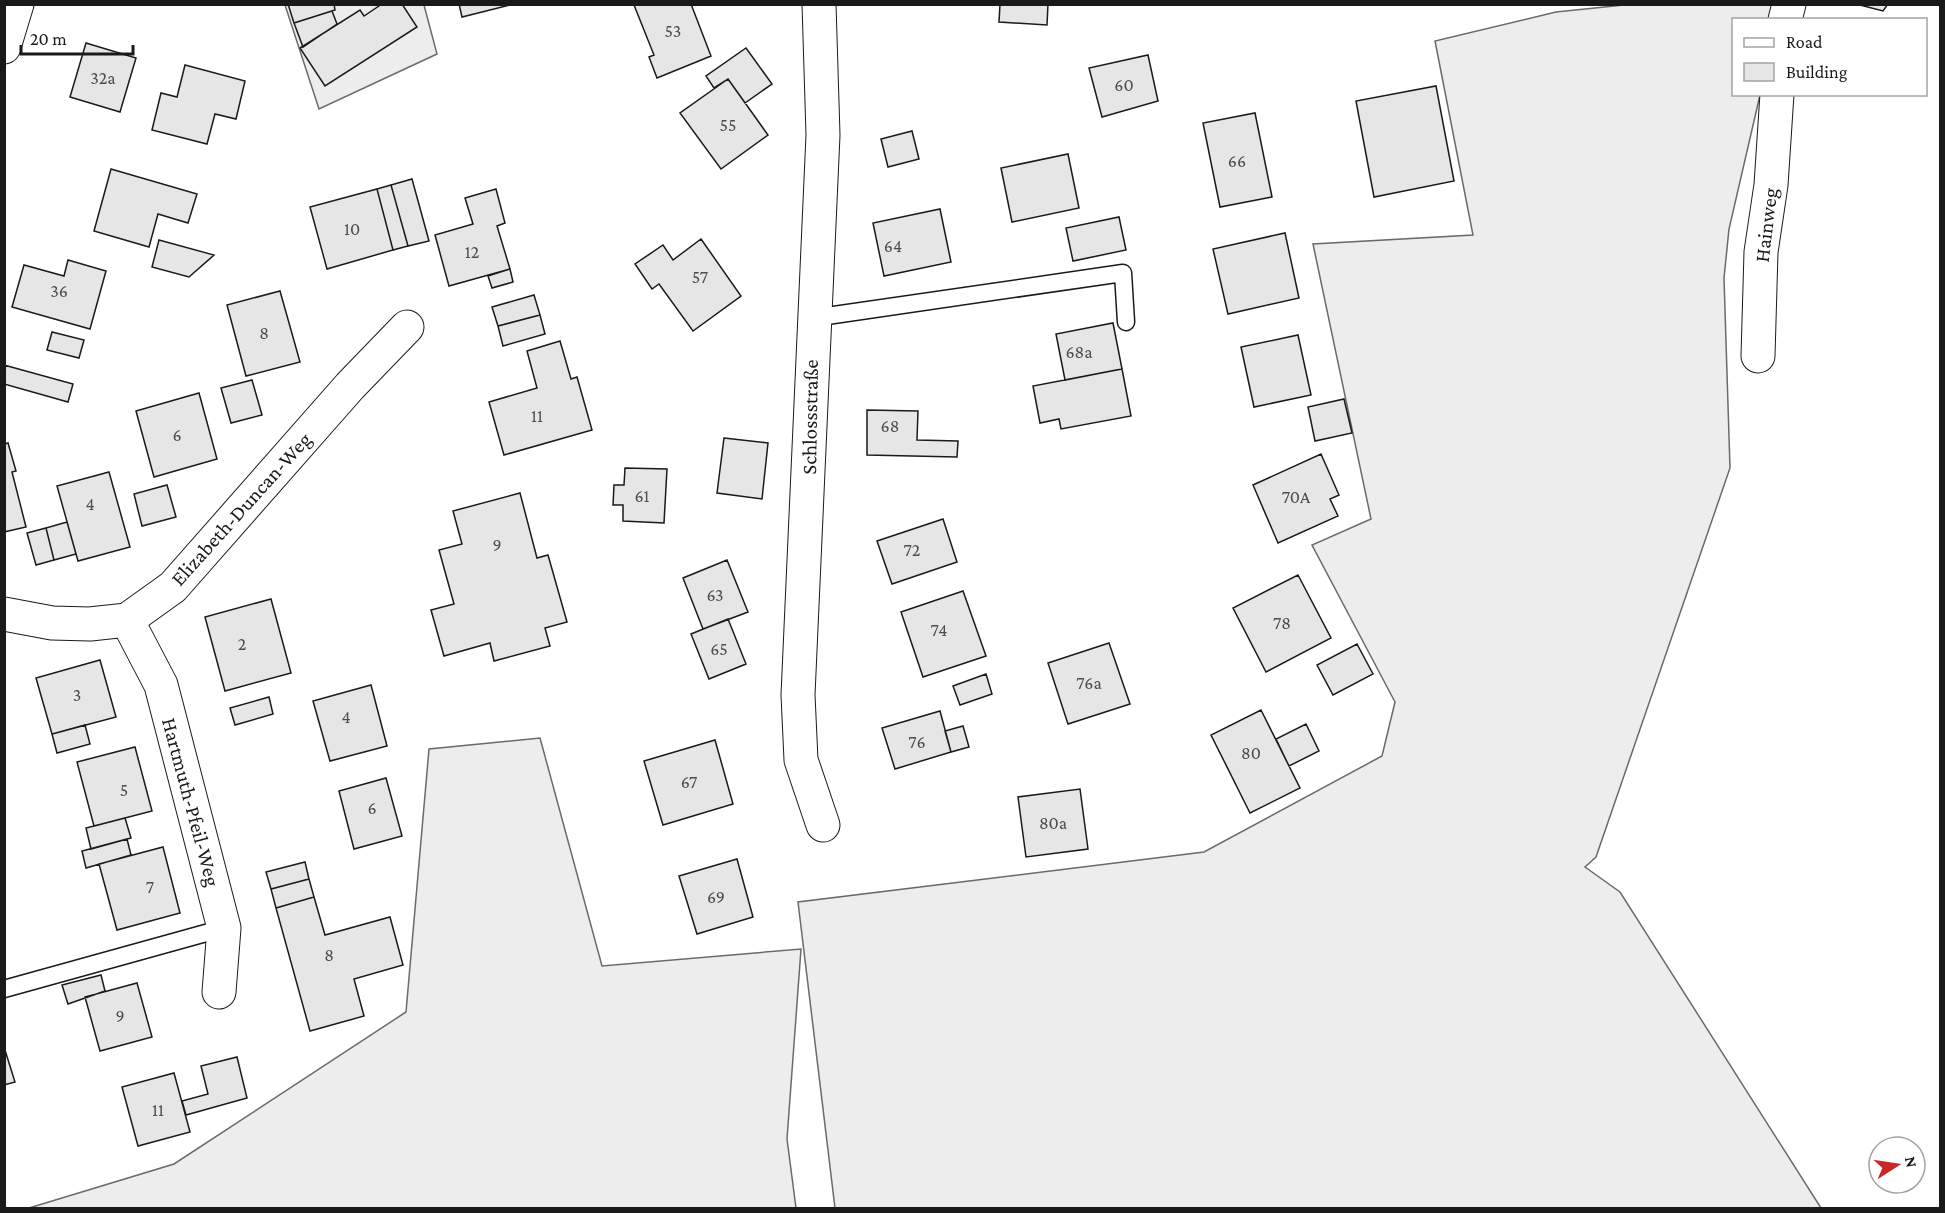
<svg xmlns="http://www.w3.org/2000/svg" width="1945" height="1213" viewBox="0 0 1945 1213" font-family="'Crimson Pro',serif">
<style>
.built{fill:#ededed;stroke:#6a6a6a;stroke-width:1.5}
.building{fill:#e6e6e6;stroke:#1a1a1a;stroke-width:1.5}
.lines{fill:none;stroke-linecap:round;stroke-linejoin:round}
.service-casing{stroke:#1a1a1a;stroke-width:19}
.minor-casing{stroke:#1a1a1a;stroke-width:35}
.service{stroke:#fff;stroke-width:16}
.minor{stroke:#fff;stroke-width:33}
.labels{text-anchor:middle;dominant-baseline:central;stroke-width:4.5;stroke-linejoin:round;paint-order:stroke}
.number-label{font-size:18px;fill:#4d4d4d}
.street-label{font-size:21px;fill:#1a1a1a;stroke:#fff}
</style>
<rect width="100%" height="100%" fill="#fff"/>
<path class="built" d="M285,5H424L437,54L319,109Z
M1624,5H1780L1776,19L1734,20V94L1760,95L1729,229L1724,278L1730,468L1596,857L1585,867L1620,892L1821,1208H835L798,902L1204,852L1382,756L1395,702L1312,545L1371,519L1313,244L1473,235L1435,41L1556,12Z
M540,738L602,966L801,949L787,1139L796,1208H29L174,1164L406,1012L429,749Z"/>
<path class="building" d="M288,4H334L335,10L294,23Z
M382,4H402L417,27L325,86L300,48L360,10L364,16Z
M459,4H510V5L462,17Z
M691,4L711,56L657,78L649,57L654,55L634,5Z
M1000,4H1048L1047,25L999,22Z
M1856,4H1888L1883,11Z
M332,11L337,24L303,47L294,23Z
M86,43L136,58L120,112L70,97Z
M746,48L772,84L745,103L728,79L714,88L706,76Z
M1148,55L1158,101L1102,117L1089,68Z
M185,65L245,81L236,119L215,114L207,144L152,130L161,93L177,97Z
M728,79L768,135L721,169L680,113Z
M1436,86L1454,181L1374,197L1356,101Z
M1255,113L1272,197L1220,207L1203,123Z
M912,131L919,159L888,167L881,139Z
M1068,154L1079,208L1012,222L1001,168Z
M111,169L197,194L188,223L158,214L149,247L94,231Z
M412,179L429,241L408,246L391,185Z
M391,185L408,246L393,250L377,189Z
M377,189L393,250L327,269L310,207Z
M496,189L505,223L497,226L510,269L449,286L435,235L473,224L465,198Z
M940,209L951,262L884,276L873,223Z
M1119,217L1126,250L1073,261L1066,228Z
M1285,233L1299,298L1228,314L1213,249Z
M701,239L741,296L693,331L659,284L652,289L635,264L663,245L673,260Z
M159,240L214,255L189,277L152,267Z
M68,260L106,271L90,329L12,307L24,265L64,276Z
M510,269L513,282L492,288L488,276Z
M280,291L300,362L246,376L227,305Z
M534,295L540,315L498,326L492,307Z
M540,315L545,334L503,346L498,326Z
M1113,323L1122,369L1065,380L1056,334Z
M52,332L84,340L79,358L47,350Z
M1298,335L1311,395L1254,407L1241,347Z
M560,341L571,379L577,377L592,430L504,455L489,402L537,388L527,351Z
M4,365L73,384L68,402L4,384Z
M1122,369L1131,416L1061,429L1059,419L1040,423L1033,386Z
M252,380L262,415L231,423L221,388Z
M199,393L217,459L154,477L136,411Z
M1344,399L1352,433L1315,441L1308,407Z
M867,410L918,411L917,440L958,441L957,457L867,455Z
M724,438L768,443L762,499L717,493Z
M8,443L16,471L12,472L26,527L4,532V444Z
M1321,454L1339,495L1330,499L1338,516L1278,543L1253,485Z
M625,468L667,469L664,523L623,521V505H613L614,485H624Z
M109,472L130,547L78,561L57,486Z
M167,485L176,517L142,526L134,494Z
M520,493L537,558L548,555L567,622L545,628L550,646L494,661L490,643L444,656L431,610L454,604L439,550L462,544L453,511Z
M943,519L957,562L892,584L877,541Z
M67,522L76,554L54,560L46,528Z
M46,528L54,560L36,565L27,533Z
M727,560L748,612L703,629L683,578Z
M1298,575L1331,638L1266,672L1233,608Z
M963,591L986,656L923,677L901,612Z
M271,599L291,673L225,691L205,617Z
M728,619L746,664L709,679L691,634Z
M1109,643L1130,704L1068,724L1048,663Z
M1357,644L1373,674L1333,695L1317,665Z
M100,660L116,717L52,734L36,678Z
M986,674L992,694L960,705L953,686Z
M371,685L387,746L330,761L313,701Z
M269,697L273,714L235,725L230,708Z
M1261,710L1300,788L1250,813L1211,735Z
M940,711L951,752L895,769L882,728Z
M1306,724L1319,751L1289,766L1276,739Z
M85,725L90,744L57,753L52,734Z
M963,726L969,747L951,752L945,731Z
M715,740L733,804L663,825L644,761Z
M135,747L152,811L94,826L77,762Z
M386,778L402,836L354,849L339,791Z
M1080,789L1088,849L1026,857L1018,797Z
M125,818L131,838L91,849L86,828Z
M127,839L131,855L86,868L82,851Z
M163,847L180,913L117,930L99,864Z
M737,859L753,917L697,934L679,876Z
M305,862L309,879L271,889L266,872Z
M309,879L314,897L276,908L271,889Z
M314,897L325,935L390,917L403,965L354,979L364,1016L310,1031L276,908Z
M101,975L105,991L68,1004L62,985Z
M137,983L152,1037L100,1051L85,997Z
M4,1047L15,1082L4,1085Z
M237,1057L247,1098L186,1115L182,1101L208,1094L201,1066Z
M174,1073L190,1132L138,1146L122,1087Z"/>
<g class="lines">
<g class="service-casing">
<path id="service" d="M813,318L1123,273L1126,322
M4,989L224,928"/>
</g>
<g class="minor-casing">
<path id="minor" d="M819,4L823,135L798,695L801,760L823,825
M1785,20L1789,4
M4,47L17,4
M1758,356L1761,252L1771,185L1777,94
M4,614L52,623L90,624L127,620L173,587L350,386L407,327
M127,620L161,685L224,928L219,992"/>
</g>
<use href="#service" class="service"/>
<use href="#minor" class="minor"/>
</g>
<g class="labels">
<g class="number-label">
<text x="673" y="31">53</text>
<text x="103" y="78">32a</text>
<text x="1124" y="85">60</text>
<text x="728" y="125">55</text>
<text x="1237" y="161">66</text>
<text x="352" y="229">10</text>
<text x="893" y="246">64</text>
<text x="472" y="252">12</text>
<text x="700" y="277">57</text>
<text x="59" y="291">36</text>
<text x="264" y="333">8</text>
<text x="1079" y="352">68a</text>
<text x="537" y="416">11</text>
<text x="890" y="426">68</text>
<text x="177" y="435">6</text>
<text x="642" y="496">61</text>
<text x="1296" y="497">70A</text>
<text x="90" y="504">4</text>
<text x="497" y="545">9</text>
<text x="912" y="550">72</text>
<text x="715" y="595">63</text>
<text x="1282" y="623">78</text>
<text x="939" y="630">74</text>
<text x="242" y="644">2</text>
<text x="719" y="649">65</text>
<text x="1089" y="683">76a</text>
<text x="77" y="695">3</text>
<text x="346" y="717">4</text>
<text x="917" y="742">76</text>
<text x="1251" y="753">80</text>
<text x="689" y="782">67</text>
<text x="124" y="790">5</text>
<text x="372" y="808">6</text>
<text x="1053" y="823">80a</text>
<text x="150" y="887">7</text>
<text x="716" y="897">69</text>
<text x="329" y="955">8</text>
<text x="120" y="1016">9</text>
<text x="158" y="1110">11</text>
</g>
<g class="street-label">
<text transform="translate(1766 225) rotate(-83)">Hainweg</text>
<text transform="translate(810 417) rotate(-89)">Schlossstraße</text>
<text transform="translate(241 509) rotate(-48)">Elizabeth-Duncan-Weg</text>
<text transform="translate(191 802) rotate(75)">Hartmuth-Pfeil-Weg</text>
</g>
</g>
<rect width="1945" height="1213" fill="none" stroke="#1a1a1a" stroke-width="12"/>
<rect x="1732" y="18" width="195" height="78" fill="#ffffff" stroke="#a3a3a3" stroke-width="1.5"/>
<rect x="1744" y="38" width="30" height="9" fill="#ffffff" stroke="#a3a3a3" stroke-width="1.5"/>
<text x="1786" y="48" font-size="18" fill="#1a1a1a">Road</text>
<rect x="1744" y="63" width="30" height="18" fill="#e6e6e6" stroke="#a3a3a3" stroke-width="1.5"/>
<text x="1786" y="78" font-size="18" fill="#1a1a1a">Building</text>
<g transform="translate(1897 1165) rotate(78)"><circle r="28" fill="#ffffff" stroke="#a3a3a3" stroke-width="1.5"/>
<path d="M0-4.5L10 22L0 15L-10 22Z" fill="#c62828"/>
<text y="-9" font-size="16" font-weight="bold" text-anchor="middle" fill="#1a1a1a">N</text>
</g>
<path d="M21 45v9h112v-9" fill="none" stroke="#1a1a1a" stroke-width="3"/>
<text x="30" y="45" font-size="18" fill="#1a1a1a" stroke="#ffffff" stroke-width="4.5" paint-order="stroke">20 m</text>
</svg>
